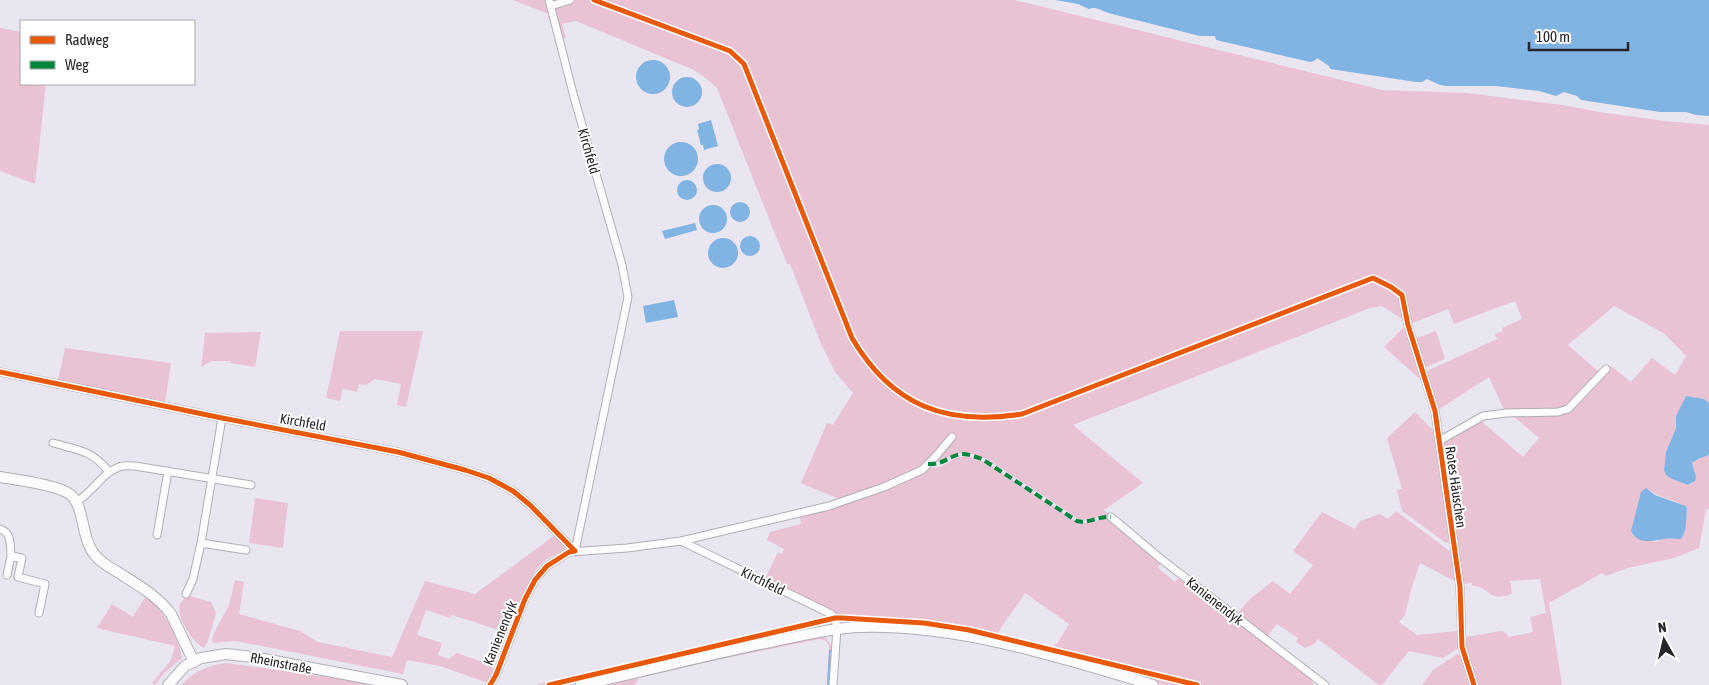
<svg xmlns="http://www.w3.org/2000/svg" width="1709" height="685" viewBox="0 0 1709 685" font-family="'Asap Condensed',sans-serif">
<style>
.green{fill:#e9c2d4;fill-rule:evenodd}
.water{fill:#81b4e2}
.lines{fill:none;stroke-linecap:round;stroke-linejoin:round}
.stream{stroke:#81b4e2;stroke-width:2}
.street-casing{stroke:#b1aeb6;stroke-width:9}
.secondary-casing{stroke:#b1aeb6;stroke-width:12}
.street{stroke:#fcfbfd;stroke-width:7}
.secondary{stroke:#fcfbfd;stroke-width:10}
.quiet{stroke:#00873e;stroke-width:4;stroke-dasharray:8 4;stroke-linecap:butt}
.cycleway-casing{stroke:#fff;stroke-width:8}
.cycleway{stroke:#e8590c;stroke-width:5}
.labels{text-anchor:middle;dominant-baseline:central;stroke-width:4;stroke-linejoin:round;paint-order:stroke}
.street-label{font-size:14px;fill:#26242b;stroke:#fff}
</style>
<rect width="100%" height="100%" fill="#eae6f1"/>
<path class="green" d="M513,0H1015L1382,90L1467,93L1563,105L1599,112L1665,121L1709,125V403L1704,399L1691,397L1676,416V428L1666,452L1664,470L1672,479L1689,485C1699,481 1694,472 1692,463L1698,459L1709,455V509H1706L1699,548L1674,558L1628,568L1606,576L1602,573L1549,603L1562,685H1477L1468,654L1465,637L1502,631L1507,634L1508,637L1533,632L1530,617L1546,613L1540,579L1510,581L1512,594C1508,595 1500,598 1495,596C1485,593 1485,586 1472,586V583L1462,584L1442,442L1480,420L1523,457L1539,438L1513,416L1572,408L1611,366L1631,382L1652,358L1675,375L1686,356L1665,334L1614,306L1568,345L1599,372L1564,409L1505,412L1489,377L1438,410L1426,375L1429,370L1497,339L1495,334L1503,331L1502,328L1522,319L1515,301L1454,324L1448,309L1410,324L1408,322L1404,323L1402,319L1382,306L1370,308L1073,425L1143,483L1104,510L1111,516C1100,514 1090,522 1079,519L987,459L970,453L955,454L940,461H933L919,470L842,500L801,483L827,423L833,425L853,393L835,372L821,344L790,264H787L717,88L703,76L694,70L576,21L562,24L566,38L556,40L551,22L548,18L549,14ZM1650,490C1661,500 1678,498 1687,509C1686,519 1687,532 1681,539L1665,538L1656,542L1641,540L1633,535L1631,531Z
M0,28L21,32V84H46L35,184L0,171Z
M1405,326L1421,380L1384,347Z
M340,331H423L406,407L397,405L401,384L375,379L366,385L359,384L357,392L343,389L340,401L326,398Z
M1436,331L1445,359L1424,368L1414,339Z
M261,332L255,367L231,363V361H211L201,367L205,333Z
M65,348L171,363L165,403L58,380Z
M1415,412L1434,431L1450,542L1446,543L1402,511L1397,490L1402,489L1387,438Z
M967,456L985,462L1077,522C1089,526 1099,517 1111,519L1162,562L1158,568L1175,582L1180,576L1307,673L1314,685H1164L1073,658L1030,647L1029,642L1052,648L1055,644H1057L1069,624L1025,593L997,634L1022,640L1017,644L995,639L997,634L958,625L918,619L842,616L765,579L778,552L782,554L784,549L767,540L770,532L801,524L800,517L843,505L890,487L924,470L942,466L956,458Z
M255,498L288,503L283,548L249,543Z
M1396,511L1451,552L1455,581L1420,563L1411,590L1405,615L1399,622L1417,635L1457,631L1460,647L1443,658L1409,651L1382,685H1379L1318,639L1314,644L1305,648L1296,642L1298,638L1277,624L1266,638L1236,615L1250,599L1273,581L1290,594L1313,565L1293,551L1322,512L1355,529L1360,521L1380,514L1388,519Z
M555,535L568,549C560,553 550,556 543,562C528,575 515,614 508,633L452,615L450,618L426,610L417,635L442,643L438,655L449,659L457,653L494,666L488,683L440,666L407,660L403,674L236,641L214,643L212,640L214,633L229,605L235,580L244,582L239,614L300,631L318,642L392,657L425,581L475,594Z
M187,595L211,602L216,613L208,641L204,648C193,643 176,617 180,605C181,601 185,598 187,595Z
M146,596C164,611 178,635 182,658L164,673L155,685L152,683L171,660L175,646L97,628L112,604L133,617Z
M831,616L834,620L832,624L823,625L570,685H535Z
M821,636L826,638L832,647L830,685H827L829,646L826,641L820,639L711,661L639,678L635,685H597L770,645Z
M1457,654L1461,656L1471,685H1422L1433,670Z
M226,663L321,676L373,685H181C193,672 208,665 226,663Z"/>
<path class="water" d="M1055,0H1709V116L1696,115L1686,112H1660L1581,100L1577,96L1564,92L1556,96L1539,91L1496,86H1446L1440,85L1427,79L1422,82H1416L1330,69L1329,66L1317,58L1314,61L1310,62L1216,40L1215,36H1200L1108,13C1102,11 1096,6 1089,9L1078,4Z
M636 77a17 17 0 1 1 34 0a17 17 0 1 1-34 0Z
M672 92a15 15 0 1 1 30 0a15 15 0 1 1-30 0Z
M711,120L718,146L704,150L703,145H701L697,130L699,129L698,124Z
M664 159a17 17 0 1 1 34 0a17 17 0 1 1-34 0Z
M703 178a14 14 0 1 1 28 0a14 14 0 1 1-28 0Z
M677 190a10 10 0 1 1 20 0a10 10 0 1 1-20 0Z
M730 212a10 10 0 1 1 20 0a10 10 0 1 1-20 0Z
M699 219a14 14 0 1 1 28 0a14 14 0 1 1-28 0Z
M695,223L697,230L665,239L662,231Z
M740 246a10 10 0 1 1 20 0a10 10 0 1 1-20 0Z
M708 253a15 15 0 1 1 30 0a15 15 0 1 1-30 0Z
M674,300L678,317L646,323L643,306Z
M1686,396L1704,399L1709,403V455L1698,459L1692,463L1696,477L1695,481L1688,485L1672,479L1666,475L1664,470L1666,452L1676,428V416Z
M1646,488L1655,495L1686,506L1687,509C1686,519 1687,532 1681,539C1675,539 1669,538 1664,539C1652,541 1638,545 1631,531L1641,492Z"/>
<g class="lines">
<path class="stream" d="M828,685L830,651"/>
<g class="street-casing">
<path id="street" d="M549,0L574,97L622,265L628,297L575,551
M551,6L570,0
M1402,295L1408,325L1435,411L1460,587L1462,647L1474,685
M0,372L222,418L398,452L465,470L489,478L513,491L530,505L575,551
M222,418L201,543L246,550
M1439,441L1483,416L1506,413L1558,412L1568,409L1606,369
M53,443C78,450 92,450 109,472
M76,502C92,493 102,473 119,467C124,465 130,466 135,466L251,485
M1111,517L1161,559L1325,685
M0,529C12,533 10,545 11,556L22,558L18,577L45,584L39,613
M157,535L168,471
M681,541L831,614L835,618L837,628L833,685
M7,575L11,556
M186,594L193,579L201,543
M490,685L496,675L525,599L535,580L547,566L569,552L627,548L681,541L829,506L884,487L922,470L935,457L952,437"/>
</g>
<g class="secondary-casing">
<path id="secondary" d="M0,477C17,480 59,485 71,495C85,508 81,539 95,555C100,562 109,567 116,571C136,584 157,595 171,614L194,662
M168,685L185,666L201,658L226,654L253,657L402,685
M581,685C644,671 707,655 770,642C800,636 830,628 860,627C957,624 1060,657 1153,685"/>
</g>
<use href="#street" class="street"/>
<use href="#secondary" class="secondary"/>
<path class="quiet" d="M928,464C944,465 950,455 962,454C969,454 976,457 982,459L1077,521C1089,524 1098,516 1111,517"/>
<g class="cycleway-casing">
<path id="cycleway" d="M594,0L730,51L744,64L852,338C892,406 946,426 1022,414L1373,278L1391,287L1402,295L1408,325L1435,411L1460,587L1462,647L1474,685
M0,372L222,418L398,452L465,470L489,478L513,491L530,505L575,551
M490,685L496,675L525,599L535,580L547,566L569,552L575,551
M549,685L835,618H842L924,623L969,630L1197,685"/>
</g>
<use href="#cycleway" class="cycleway"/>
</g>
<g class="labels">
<g class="street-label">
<text transform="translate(589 151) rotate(74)">Kirchfeld</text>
<text transform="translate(303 422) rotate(10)">Kirchfeld</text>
<text transform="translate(1456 487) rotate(82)">Rotes Häuschen</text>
<text transform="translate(763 581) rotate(26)">Kirchfeld</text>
<text transform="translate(1215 601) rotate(38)">Kanienendyk</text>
<text transform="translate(500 633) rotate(-68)">Kanienendyk</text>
<text transform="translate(281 663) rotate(11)">Rheinstraße</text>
</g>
</g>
<rect x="20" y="20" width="175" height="65" fill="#ffffff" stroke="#a8a7aa"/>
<rect x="30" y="36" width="25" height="8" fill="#e8590c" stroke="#a8a7aa"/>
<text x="65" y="45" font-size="15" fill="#26242b">Radweg</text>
<rect x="30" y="61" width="25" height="8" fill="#00873e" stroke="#a8a7aa"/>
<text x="65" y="70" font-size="15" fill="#26242b">Weg</text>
<g transform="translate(1664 640) rotate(352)" stroke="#ffffff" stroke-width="4" paint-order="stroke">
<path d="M0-4L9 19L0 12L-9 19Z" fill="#26242b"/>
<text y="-8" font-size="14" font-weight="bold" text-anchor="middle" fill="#26242b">N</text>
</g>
<path d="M1529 42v8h99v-8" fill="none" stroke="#26242b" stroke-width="2.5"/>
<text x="1536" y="42" font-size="15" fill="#26242b" stroke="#ffffff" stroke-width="4" paint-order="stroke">100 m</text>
</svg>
